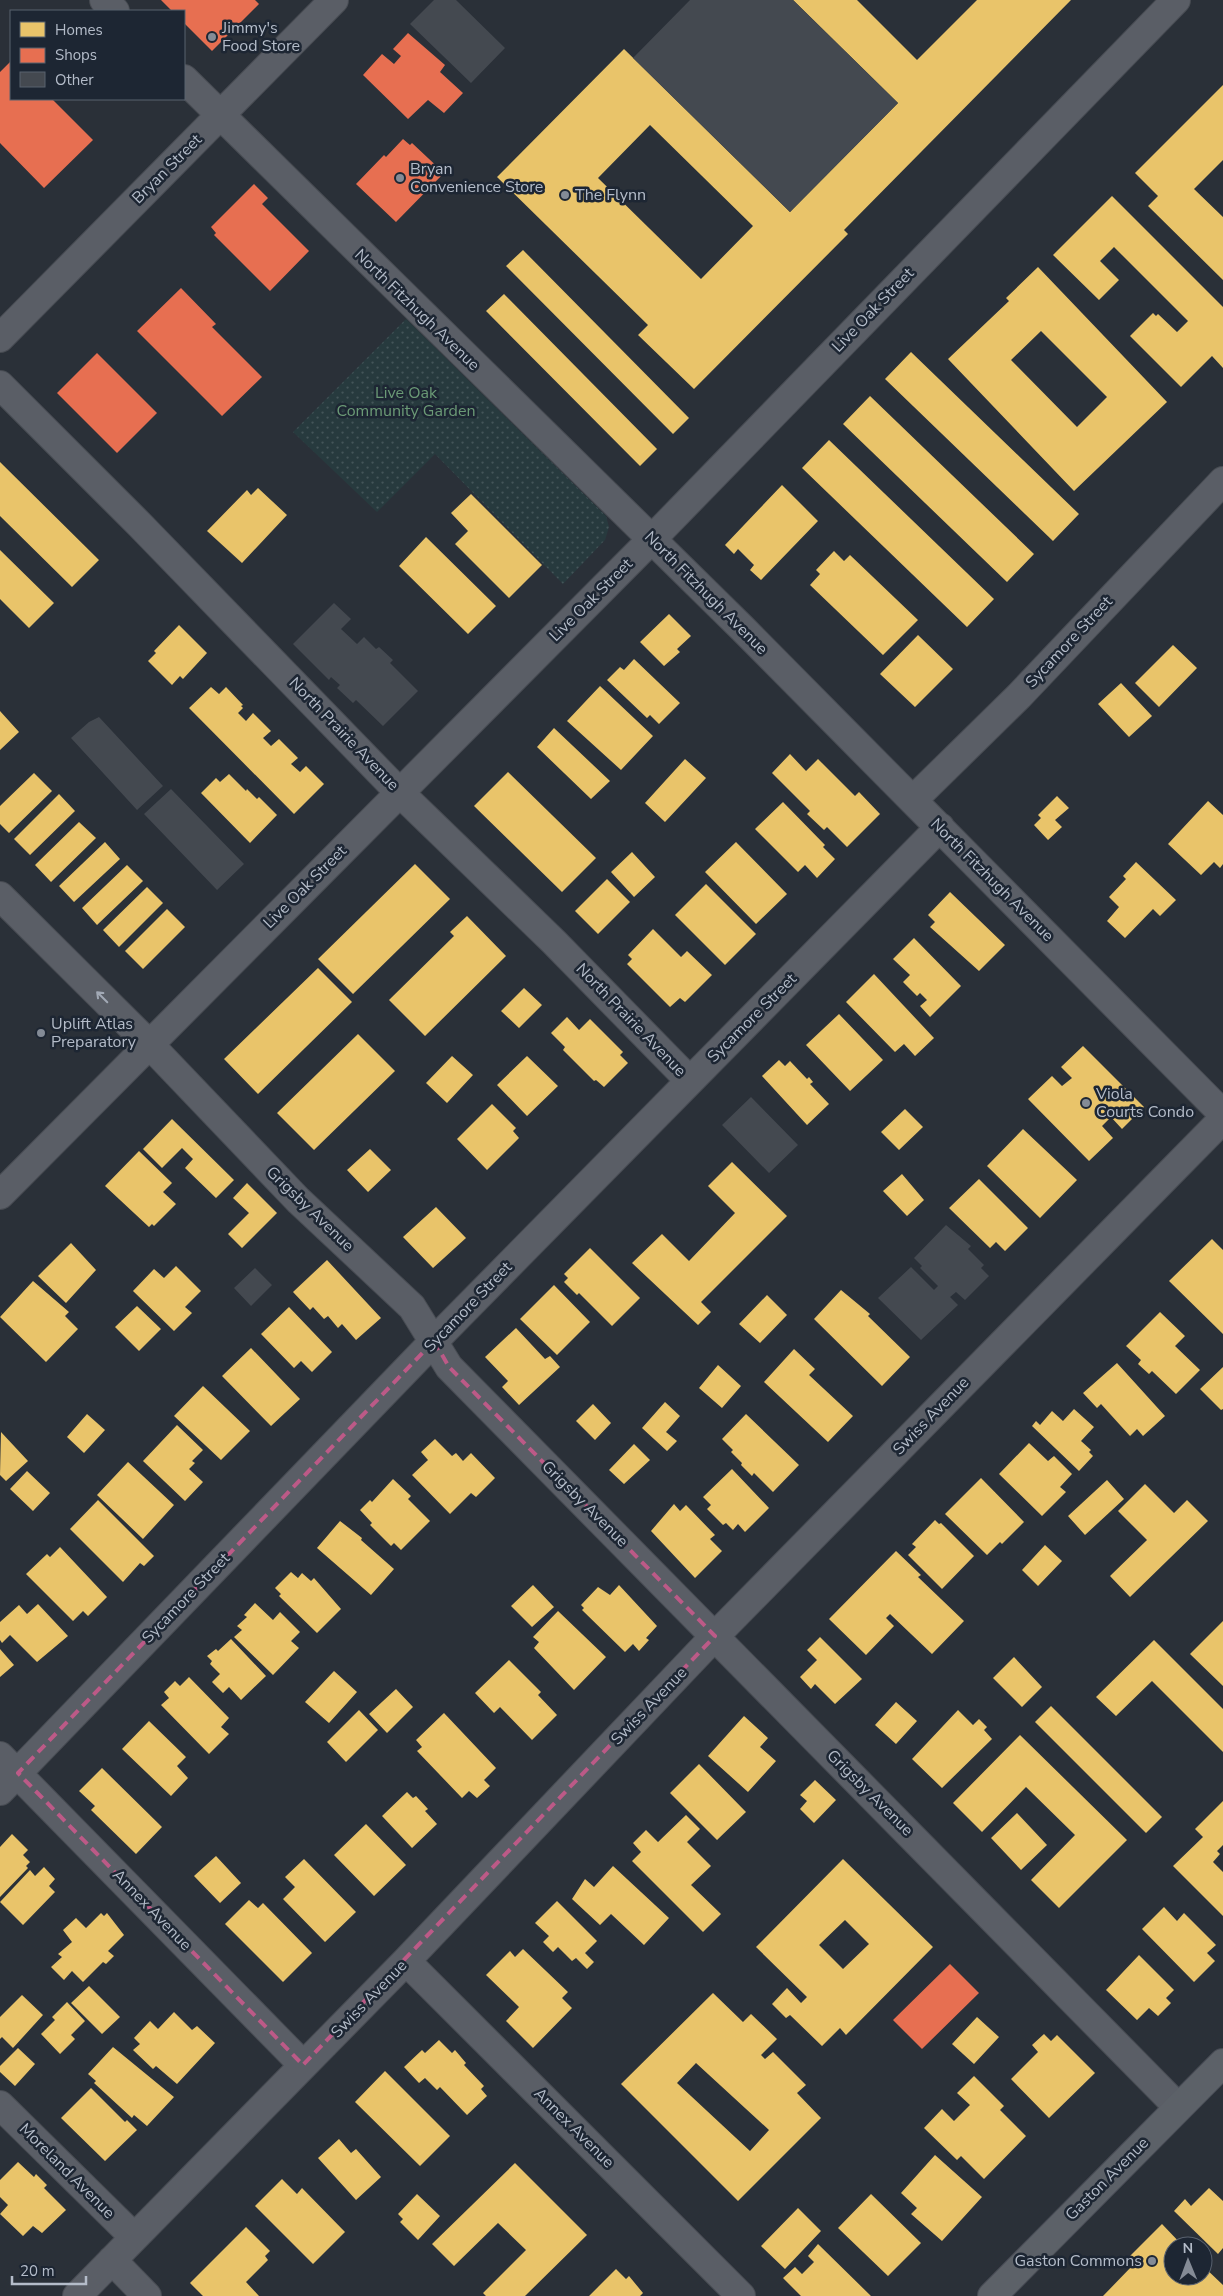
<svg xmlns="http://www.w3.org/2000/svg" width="1223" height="2296" viewBox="0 0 1223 2296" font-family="'Nunito Sans',sans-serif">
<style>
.green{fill:url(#green-dots)}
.homes{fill:#e9c46a;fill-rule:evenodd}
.shops{fill:#e76f51}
.building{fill:#444950}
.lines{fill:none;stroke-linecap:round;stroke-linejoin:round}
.minor-casing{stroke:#484c53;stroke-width:30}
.major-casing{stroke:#484c55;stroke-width:30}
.minor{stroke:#5a5e66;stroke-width:28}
.major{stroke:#5c6168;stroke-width:28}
.oneway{stroke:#a2a9b5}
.marked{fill:none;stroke:#bc5a87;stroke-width:4;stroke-dasharray:10 6;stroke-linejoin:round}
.poi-dot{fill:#848b96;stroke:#1d2633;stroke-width:2}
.labels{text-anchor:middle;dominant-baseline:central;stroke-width:5;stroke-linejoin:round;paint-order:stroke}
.poi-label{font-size:16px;fill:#b4bcc9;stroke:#1d2633;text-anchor:start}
.street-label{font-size:16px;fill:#b4bcc9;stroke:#1d2633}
.park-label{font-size:16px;fill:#6b9a76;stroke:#1d2633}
</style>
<defs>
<pattern id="green-dots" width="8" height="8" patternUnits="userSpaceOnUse" patternTransform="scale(1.25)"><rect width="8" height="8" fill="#273a3e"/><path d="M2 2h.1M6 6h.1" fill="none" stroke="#445559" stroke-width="1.8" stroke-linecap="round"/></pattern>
</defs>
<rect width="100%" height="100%" fill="#2a3038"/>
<path class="green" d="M406,319L606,516L609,527L605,540L563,584L435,454L377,512L293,432Z"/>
<path class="homes" d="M793,0H857L917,60L977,0H1071L844,230L848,234L694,389L638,335L648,325L497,177L624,49L790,212L898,103ZM650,125L753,226L701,279L598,178Z
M1223,85V160L1194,189L1223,217V280L1148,206L1158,196L1135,173Z
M1112,196L1223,307V368L1212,356L1181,387L1130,336L1153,313L1156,316L1158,314L1177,332L1188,321L1114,247L1100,261L1119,280L1099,300L1053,255Z
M523,250L689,418L673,434L506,266Z
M1038,267L1167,402L1074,491L948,359L1009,301L1006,298ZM1041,331L1107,397L1077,427L1011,360Z
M504,294L657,449L640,466L486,311Z
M911,352L1079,514L1053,541L885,379Z
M870,396L1034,554L1007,582L843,424Z
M829,440L994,599L967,627L802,468Z
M0,462L99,560L72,587L0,516Z
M782,485L818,521L761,580L750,570L754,565L738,549L734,554L725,545Z
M258,488L287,515L242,563L207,531L247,490L251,495Z
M471,494L542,565L509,598L455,544L468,531L451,513Z
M426,537L496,606L468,634L399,566Z
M0,550L54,603L29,628L0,599Z
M834,551L844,561L850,555L918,620L883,655L810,585L820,574L816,570Z
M669,614L691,636L677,649L680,652L664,666L640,642Z
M179,625L207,653L183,679L180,676L172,685L148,661L156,653L154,651Z
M918,635L953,669L915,707L880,674Z
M1173,645L1197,668L1159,707L1135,683Z
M634,659L680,703L659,724L650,715L647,718L607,680L620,667L624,670Z
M1121,683L1152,716L1129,737L1098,704Z
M600,686L653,736L621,770L567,721Z
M211,687L219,694L226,687L243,705L241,706L243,708L238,713L246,721L253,713L271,731L263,738L271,746L279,739L298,758L291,764L300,772L306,766L324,784L294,814L189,708Z
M0,711L19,732L0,750Z
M554,728L610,781L591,799L537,747Z
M790,754L806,771L818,759L855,796L859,792L880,814L847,847L827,827L824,830L807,814L810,811L772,773Z
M685,759L706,778L665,822L645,803Z
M508,772L596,858L562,892L474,806Z
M34,773L52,791L9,833L0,824V806Z
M229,774L246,791L247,789L257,799L259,797L277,815L250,843L201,793L216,778L220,782Z
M59,794L75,811L30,855L14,839Z
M1057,796L1069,808L1055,820L1062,827L1048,840L1034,825L1041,818L1038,815Z
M1208,801L1223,815V864L1220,868L1214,862L1201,875L1168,844Z
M783,802L825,845L823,847L835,859L817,878L805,865L798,872L755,829Z
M79,822L96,838L51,882L35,865Z
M105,842L120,859L74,902L59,886Z
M736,842L787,894L756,924L705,872Z
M632,852L655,877L634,897L611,872Z
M1136,862L1176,900L1160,916L1153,909L1125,938L1107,921L1119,907L1109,897L1126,879L1123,876Z
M415,864L450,899L353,994L318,959Z
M127,865L143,881L97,925L82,908Z
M607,879L630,902L598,934L575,911Z
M706,884L756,934L725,965L675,915Z
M147,887L163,903L119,947L103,930Z
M950,892L1005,945L979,971L930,927L935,922L928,915Z
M167,909L185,927L143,969L125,951Z
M467,916L506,956L425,1036L389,1000L454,936L450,932Z
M653,929L681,957L687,951L712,975L685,1002L680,998L670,1007L627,964L632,959L628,955Z
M914,938L961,986L930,1017L920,1006L927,1000L920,993L917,996L903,982L910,975L893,959Z
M318,968L352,1002L258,1094L224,1059Z
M874,974L934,1038L915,1056L904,1044L895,1052L846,1002Z
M524,988L542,1005L519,1028L501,1011Z
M839,1014L883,1060L850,1091L806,1045Z
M567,1017L579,1030L590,1019L623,1052L620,1055L628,1063L604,1087L596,1080L594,1081L563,1050L565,1047L551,1033Z
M358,1034L395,1071L314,1150L277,1113Z
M1083,1046L1144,1107L1122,1129L1111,1117L1102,1126L1113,1138L1089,1161L1028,1099L1052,1076L1062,1086L1072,1078L1061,1067Z
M452,1056L473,1075L447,1103L426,1083Z
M527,1056L558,1086L527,1116L497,1085Z
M779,1060L785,1066L790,1061L807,1079L809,1077L813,1082L810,1084L829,1104L807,1125L762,1076Z
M492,1104L516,1128L513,1131L519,1138L487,1170L457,1139Z
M905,1109L923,1127L899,1150L881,1132Z
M172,1119L234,1180L216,1198L185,1168L193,1159L182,1148L162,1168L143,1149Z
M1023,1129L1077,1180L1040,1218L987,1166Z
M370,1149L391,1170L368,1192L347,1170Z
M139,1151L172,1183L163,1192L176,1204L154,1226L152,1224L149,1227L105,1186Z
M732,1162L787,1216L701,1302L711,1312L698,1325L632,1263L662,1234L689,1261L735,1213L708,1186Z
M902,1174L924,1200L907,1216L883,1191Z
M979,1179L1028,1228L1005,1251L996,1242L990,1248L949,1208Z
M247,1183L277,1213L242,1248L228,1234L249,1213L233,1198Z
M436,1207L466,1238L433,1268L403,1237Z
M1212,1239L1223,1250V1334L1169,1281Z
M71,1243L96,1270L66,1303L38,1276Z
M590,1248L640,1298L612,1326L579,1293L577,1295L564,1282L568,1278L564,1274Z
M327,1260L381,1318L356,1340L342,1324L338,1328L328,1316L324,1319L313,1307L310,1310L293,1292Z
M176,1266L201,1291L185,1307L192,1313L174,1331L133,1291L154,1269L164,1278Z
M33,1281L69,1312L65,1316L78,1329L46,1362L0,1317Z
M554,1285L590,1322L557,1355L520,1319Z
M841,1290L870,1314L868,1316L910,1357L882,1386L814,1319Z
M767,1295L787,1315L760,1343L739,1324Z
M137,1306L161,1329L139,1351L115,1327Z
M289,1307L332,1352L312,1372L301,1361L294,1368L261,1334Z
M1160,1312L1185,1336L1175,1346L1200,1370L1176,1394L1152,1371L1149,1374L1138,1364L1141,1360L1126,1346Z
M516,1328L545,1359L550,1356L560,1367L519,1405L502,1387L508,1381L485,1357Z
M251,1348L300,1399L271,1426L222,1376Z
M794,1349L815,1369L809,1375L853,1416L828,1442L764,1382Z
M1117,1363L1165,1416L1143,1436L1137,1429L1130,1436L1101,1404L1097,1408L1083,1393Z
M718,1365L741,1386L722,1408L699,1388Z
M1223,1367V1409L1221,1410L1200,1389Z
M203,1386L250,1431L221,1460L174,1416Z
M665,1402L680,1416L666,1432L677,1441L667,1451L642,1428Z
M593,1404L611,1423L595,1440L576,1421Z
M1074,1409L1094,1427L1081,1441L1091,1450L1089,1452L1093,1456L1079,1471L1032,1426L1036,1421L1040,1425L1052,1411L1063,1421Z
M87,1414L105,1430L84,1453L67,1437Z
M746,1414L799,1465L773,1492L754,1473L752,1476L741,1465L742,1463L731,1452L733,1450L722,1439Z
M177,1425L203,1450L192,1461L195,1463L189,1469L203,1482L185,1501L143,1461Z
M1,1432L28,1461L6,1481L0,1475Z
M435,1439L452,1456L456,1453L463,1461L471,1453L495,1478L476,1497L471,1493L450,1514L412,1475L428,1460L421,1452Z
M1029,1443L1048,1461L1054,1456L1072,1474L1060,1487L1066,1492L1042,1516L999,1474Z
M634,1444L650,1460L624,1484L609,1470Z
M128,1462L174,1505L143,1539L97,1495Z
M732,1469L769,1508L745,1532L738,1524L733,1530L726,1523L723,1525L707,1509L711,1505L703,1497Z
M27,1471L50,1493L33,1511L10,1489Z
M981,1478L1024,1522L1002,1544L1000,1542L987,1555L945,1514Z
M393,1479L411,1496L408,1499L430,1521L401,1550L394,1543L391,1546L370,1525L372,1523L360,1510L370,1500L372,1502Z
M1107,1480L1124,1499L1085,1535L1068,1516Z
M1145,1484L1174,1513L1187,1500L1208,1521L1130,1597L1110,1576L1147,1540L1118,1511Z
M98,1500L154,1556L144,1566L140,1563L123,1582L70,1529Z
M674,1504L680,1511L686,1505L715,1535L710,1539L722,1551L695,1578L651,1531Z
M935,1520L939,1524L941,1523L974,1556L942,1589L908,1555L916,1547L912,1544Z
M340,1521L362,1538L361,1540L394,1569L371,1595L317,1548Z
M1045,1545L1062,1561L1038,1586L1022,1570Z
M60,1547L107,1597L88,1616L83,1611L73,1621L26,1574L47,1554L50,1557Z
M896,1551L921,1575L918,1577L964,1621L932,1654L890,1614L886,1618L894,1626L866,1655L829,1619Z
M291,1572L298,1578L302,1573L311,1581L314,1578L341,1609L317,1633L279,1596L281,1594L275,1588Z
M533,1585L554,1607L532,1627L511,1606Z
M619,1585L657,1626L646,1638L649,1640L639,1651L633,1644L625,1652L582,1610L584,1608L581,1605L598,1587L610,1595Z
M255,1603L273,1620L280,1612L300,1632L291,1641L299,1648L273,1675L234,1637L242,1630L237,1626L247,1617L244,1615Z
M38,1604L68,1636L37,1662L10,1635L2,1643L0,1640V1622L19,1605L27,1614Z
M558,1611L606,1657L574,1690L534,1648L539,1642L533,1637Z
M1223,1621V1686L1190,1654Z
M820,1637L862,1679L835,1704L815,1684L811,1689L800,1677L817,1660L807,1650Z
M231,1639L266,1676L241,1700L229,1687L223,1693L212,1682L220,1674L210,1664L212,1661L207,1656L216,1649L218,1651Z
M1154,1640L1223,1709V1752L1152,1681L1116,1716L1096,1697Z
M0,1649L14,1665L0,1677Z
M1014,1657L1042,1687L1022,1707L993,1678Z
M509,1660L541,1692L538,1695L557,1715L532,1740L500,1707L494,1713L475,1693Z
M334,1671L357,1692L329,1723L305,1702Z
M189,1677L229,1718L221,1727L229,1734L209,1754L161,1705L169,1698L164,1692L175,1681L180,1686Z
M396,1689L413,1707L387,1733L369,1714Z
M896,1702L917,1721L896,1744L875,1725Z
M1051,1706L1162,1817L1146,1833L1035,1722Z
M359,1710L378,1730L346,1762L327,1742Z
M958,1710L973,1725L979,1719L987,1727L984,1730L992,1739L942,1788L912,1759Z
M444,1713L496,1768L484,1780L490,1786L477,1798L469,1791L462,1798L417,1751L422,1747L416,1740Z
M744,1716L768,1738L760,1747L776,1761L748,1792L708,1756Z
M149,1721L186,1757L177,1766L188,1778L171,1796L122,1749Z
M1020,1735L1127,1840L1059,1908L1031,1880L1075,1835L1026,1787L982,1832L953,1803Z
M699,1764L746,1812L717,1840L670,1793Z
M102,1768L162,1827L136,1854L91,1810L95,1806L79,1791Z
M815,1780L836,1800L814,1823L800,1809L807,1801L800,1795Z
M407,1792L413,1798L416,1796L428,1809L425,1811L437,1824L412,1848L382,1816Z
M1223,1801V1845L1217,1851L1220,1854L1213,1862L1223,1872V1916L1173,1866L1203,1837L1195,1829Z
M1017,1813L1047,1845L1021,1870L991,1838Z
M686,1815L700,1829L687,1842L711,1866L691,1885L721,1914L703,1932L632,1861L641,1852L633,1843L646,1830L658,1842Z
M366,1824L406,1865L374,1896L334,1855Z
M12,1834L28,1850L23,1855L30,1862L26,1866L28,1868L0,1897V1847Z
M216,1856L241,1883L220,1903L194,1876Z
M304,1859L356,1912L325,1942L283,1899L295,1887L285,1877Z
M843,1859L933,1947L846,2035L840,2028L822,2046L790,2015L786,2018L772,2004L787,1988L801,2003L807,1997L756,1947ZM845,1920L869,1944L843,1969L819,1945Z
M613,1866L669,1918L644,1945L611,1914L600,1925L572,1899L585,1879L594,1887Z
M44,1867L55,1879L49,1886L55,1892L23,1925L0,1902L30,1870L35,1876Z
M249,1900L258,1908L263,1903L312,1953L283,1982L225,1924Z
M557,1901L597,1941L585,1953L594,1962L587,1969L576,1958L572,1961L558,1947L553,1952L543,1942L549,1936L535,1923Z
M1164,1907L1177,1921L1184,1913L1216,1945L1207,1953L1215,1961L1194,1982L1142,1929Z
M101,1913L104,1916L107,1913L124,1935L108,1951L114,1956L106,1964L103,1962L83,1982L72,1971L64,1980L51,1967L62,1957L58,1954L72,1942L63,1930L76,1918L86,1928Z
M523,1949L568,1992L562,1998L572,2008L533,2048L506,2021L519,2007L486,1975L510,1951L515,1957Z
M1139,1955L1174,1990L1166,1998L1171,2003L1158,2016L1149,2008L1137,2020L1106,1990Z
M89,1986L120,2017L102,2034L71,2003Z
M713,1993L743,2022L751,2014L777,2039L761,2055L765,2059L773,2052L806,2085L797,2093L821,2118L738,2201L621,2084ZM696,2063L769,2130L750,2151L677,2083Z
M22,1995L43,2015L13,2048L2,2037L0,2039V2017Z
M67,2002L85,2021L71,2035L75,2039L60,2054L41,2034L55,2020L52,2017Z
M174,2012L192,2030L197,2026L215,2043L177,2084L156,2066L153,2069L133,2050L140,2044L134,2038L150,2021L158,2029Z
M977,2017L999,2037L974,2064L952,2044Z
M1044,2034L1051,2041L1057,2035L1095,2073L1049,2118L1011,2079L1038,2052L1032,2045Z
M439,2040L452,2053L455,2050L466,2063L464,2065L484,2086L481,2089L487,2096L467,2115L440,2087L437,2090L425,2078L419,2083L404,2067L422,2050L425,2053Z
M113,2047L174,2097L147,2126L134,2115L132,2118L94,2083L96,2081L88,2074Z
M18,2048L35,2064L15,2086L0,2072V2066Z
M385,2071L450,2136L420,2166L355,2102Z
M974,2076L1004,2106L1000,2110L1026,2136L984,2179L961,2156L957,2160L924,2128L942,2109L954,2121L970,2105L957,2093Z
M91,2088L125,2122L127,2120L137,2130L105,2161L61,2118Z
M339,2139L351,2153L356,2149L381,2177L356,2200L318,2158Z
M935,2155L982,2197L942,2241L911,2214L917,2208L901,2193Z
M18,2162L34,2177L36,2174L47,2185L44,2188L66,2210L42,2233L33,2226L23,2236L0,2214L8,2205L0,2197V2180Z
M515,2163L587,2235L525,2296H486L483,2293L526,2250L498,2223L454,2266L432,2244Z
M282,2179L297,2194L302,2188L345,2232L313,2264L255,2206Z
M1209,2188L1223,2201V2248L1218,2254L1174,2211L1185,2199L1191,2206Z
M417,2194L440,2216L418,2240L400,2222L403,2219L398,2214Z
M871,2194L921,2243L888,2276L838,2228Z
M798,2208L821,2231L785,2269L761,2246Z
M1162,2224L1183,2246H1173V2276H1203V2266L1223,2285V2296H1103L1134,2264L1128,2258Z
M246,2227L270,2251L265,2256L268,2260L246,2282L259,2296H203L190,2283Z
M818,2244L871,2296H801L783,2278L795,2267L802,2274L814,2262L808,2256Z
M616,2269L626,2279L629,2276L643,2293L640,2296H589Z"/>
<path class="shops" d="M161,0H255L259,4L212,51L184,23V11H172Z
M408,33L445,65L440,72L463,93L444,113L428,100L408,119L363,75L382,54L394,64L401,56L393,49Z
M11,61V99H52L93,140L44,188L0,143V72Z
M403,139L410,145L412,143L444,173L396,222L356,184L384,155L386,157Z
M254,184L268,198L262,204L309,251L270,291L214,235L216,233L211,227Z
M181,288L216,324L212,327L262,377L222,416L137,331Z
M97,353L157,413L117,453L57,393Z
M950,1964L979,1993L922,2049L893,2020Z"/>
<path class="building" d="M434,0H456L505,48L471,83L410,24Z
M690,0H793L898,103L790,212L633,58Z
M334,603L351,619L341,629L357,644L364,637L376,649L379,647L393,660L390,663L418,691L383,726L356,700L353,703L337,688L340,685L331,677L329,680L293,644Z
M99,717L163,786L137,810L71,738L89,722Z
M171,789L244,864L217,890L144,814Z
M751,1097L798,1145L769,1173L722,1125Z
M946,1225L971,1246L968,1249L984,1265L981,1268L989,1276L965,1300L956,1292L950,1297L958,1305L921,1340L878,1298L911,1267L934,1290L938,1286L920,1268L922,1266L914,1258Z
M255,1268L272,1285L251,1306L234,1288Z"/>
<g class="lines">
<g class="minor-casing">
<path id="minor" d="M104,0L115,11
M184,79L743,629L1223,1114
M0,338L334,0
M0,385L140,525L399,792L554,942L690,1081
M913,800L1019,696L1223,481
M0,896L149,1044L298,1200L412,1307L449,1367L1178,2107
M0,1195L652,539L1176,0
M0,1756L303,2065
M0,1791L434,1341L940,827
M406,1961L741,2296
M0,2105L134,2237
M112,2260L147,2296
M77,2296L406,1961L715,1636L1223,1119"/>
</g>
<g class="major-casing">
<path id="major" d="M992,2296L1223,2063"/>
</g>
<use href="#minor" class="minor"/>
<use href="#major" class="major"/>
</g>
<defs><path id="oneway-shaft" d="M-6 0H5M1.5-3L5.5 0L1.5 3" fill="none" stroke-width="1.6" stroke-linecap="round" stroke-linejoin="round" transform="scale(1.25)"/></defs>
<use class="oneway" href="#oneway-shaft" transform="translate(102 997) rotate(-135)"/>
<path class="marked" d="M434,1341L449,1367L715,1636L303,2065L18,1773Z"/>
<g class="poi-dot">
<circle cx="212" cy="37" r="5"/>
<circle cx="400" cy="178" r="5"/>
<circle cx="565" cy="195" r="5"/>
<circle cx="41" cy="1033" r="5"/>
<circle cx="1086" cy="1103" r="5"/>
<circle cx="1152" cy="2261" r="5"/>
</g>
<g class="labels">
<g class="poi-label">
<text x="222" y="28">Jimmy's<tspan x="222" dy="18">Food Store</tspan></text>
<text x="410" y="169">Bryan<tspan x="410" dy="18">Convenience Store</tspan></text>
<text x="575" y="195">The Flynn</text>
<text x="51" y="1024">Uplift Atlas<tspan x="51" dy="18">Preparatory</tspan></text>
<text x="1096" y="1094">Viola<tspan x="1096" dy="18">Courts Condo</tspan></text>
<text x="1142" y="2261" text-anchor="end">Gaston Commons</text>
</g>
<g class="street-label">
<text transform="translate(167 169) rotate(-45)">Bryan Street</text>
<text transform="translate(417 310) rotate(44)">North Fitzhugh Avenue</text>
<text transform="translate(873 310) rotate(-46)">Live Oak Street</text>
<text transform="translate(706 593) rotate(45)">North Fitzhugh Avenue</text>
<text transform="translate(591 600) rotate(-45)">Live Oak Street</text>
<text transform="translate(1069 642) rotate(-47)">Sycamore Street</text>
<text transform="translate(344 734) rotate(46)">North Prairie Avenue</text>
<text transform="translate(992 880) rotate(45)">North Fitzhugh Avenue</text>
<text transform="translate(305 887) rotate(-45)">Live Oak Street</text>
<text transform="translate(752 1018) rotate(-45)">Sycamore Street</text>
<text transform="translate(631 1020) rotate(46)">North Prairie Avenue</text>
<text transform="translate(310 1209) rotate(44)">Grigsby Avenue</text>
<text transform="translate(468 1307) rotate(-46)">Sycamore Street</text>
<text transform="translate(931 1416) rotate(-46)">Swiss Avenue</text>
<text transform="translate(585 1504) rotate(45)">Grigsby Avenue</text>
<text transform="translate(186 1598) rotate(-46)">Sycamore Street</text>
<text transform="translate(649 1706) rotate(-46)">Swiss Avenue</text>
<text transform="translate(870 1793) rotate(45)">Grigsby Avenue</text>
<text transform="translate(152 1910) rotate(46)">Annex Avenue</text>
<text transform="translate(369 1999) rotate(-46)">Swiss Avenue</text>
<text transform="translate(574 2128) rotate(45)">Annex Avenue</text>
<text transform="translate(67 2171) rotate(45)">Moreland Avenue</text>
<text transform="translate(1107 2179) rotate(-45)">Gaston Avenue</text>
</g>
<g class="park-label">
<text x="406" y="393">Live Oak<tspan x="406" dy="18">Community Garden</tspan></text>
</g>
</g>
<rect x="10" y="10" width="175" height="90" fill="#1d2633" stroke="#59626f"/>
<rect x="20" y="22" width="25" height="15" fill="#e9c46a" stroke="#59626f"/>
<text x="55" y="35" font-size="15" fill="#b4bcc9">Homes</text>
<rect x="20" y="48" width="25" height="15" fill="#e76f51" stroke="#59626f"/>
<text x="55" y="60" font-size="15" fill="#b4bcc9">Shops</text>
<rect x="20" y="72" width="25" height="15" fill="#444950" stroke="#59626f"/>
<text x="55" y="85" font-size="15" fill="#b4bcc9">Other</text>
<g transform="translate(1188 2261) rotate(359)"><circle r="24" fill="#1d2633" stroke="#59626f"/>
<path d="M0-4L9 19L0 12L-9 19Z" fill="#848b96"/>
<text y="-8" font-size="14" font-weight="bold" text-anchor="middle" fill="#b4bcc9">N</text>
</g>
<path d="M12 2276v8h74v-8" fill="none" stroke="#b4bcc9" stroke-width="2.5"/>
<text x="20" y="2276" font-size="15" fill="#b4bcc9" stroke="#1d2633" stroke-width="4" paint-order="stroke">20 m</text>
</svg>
